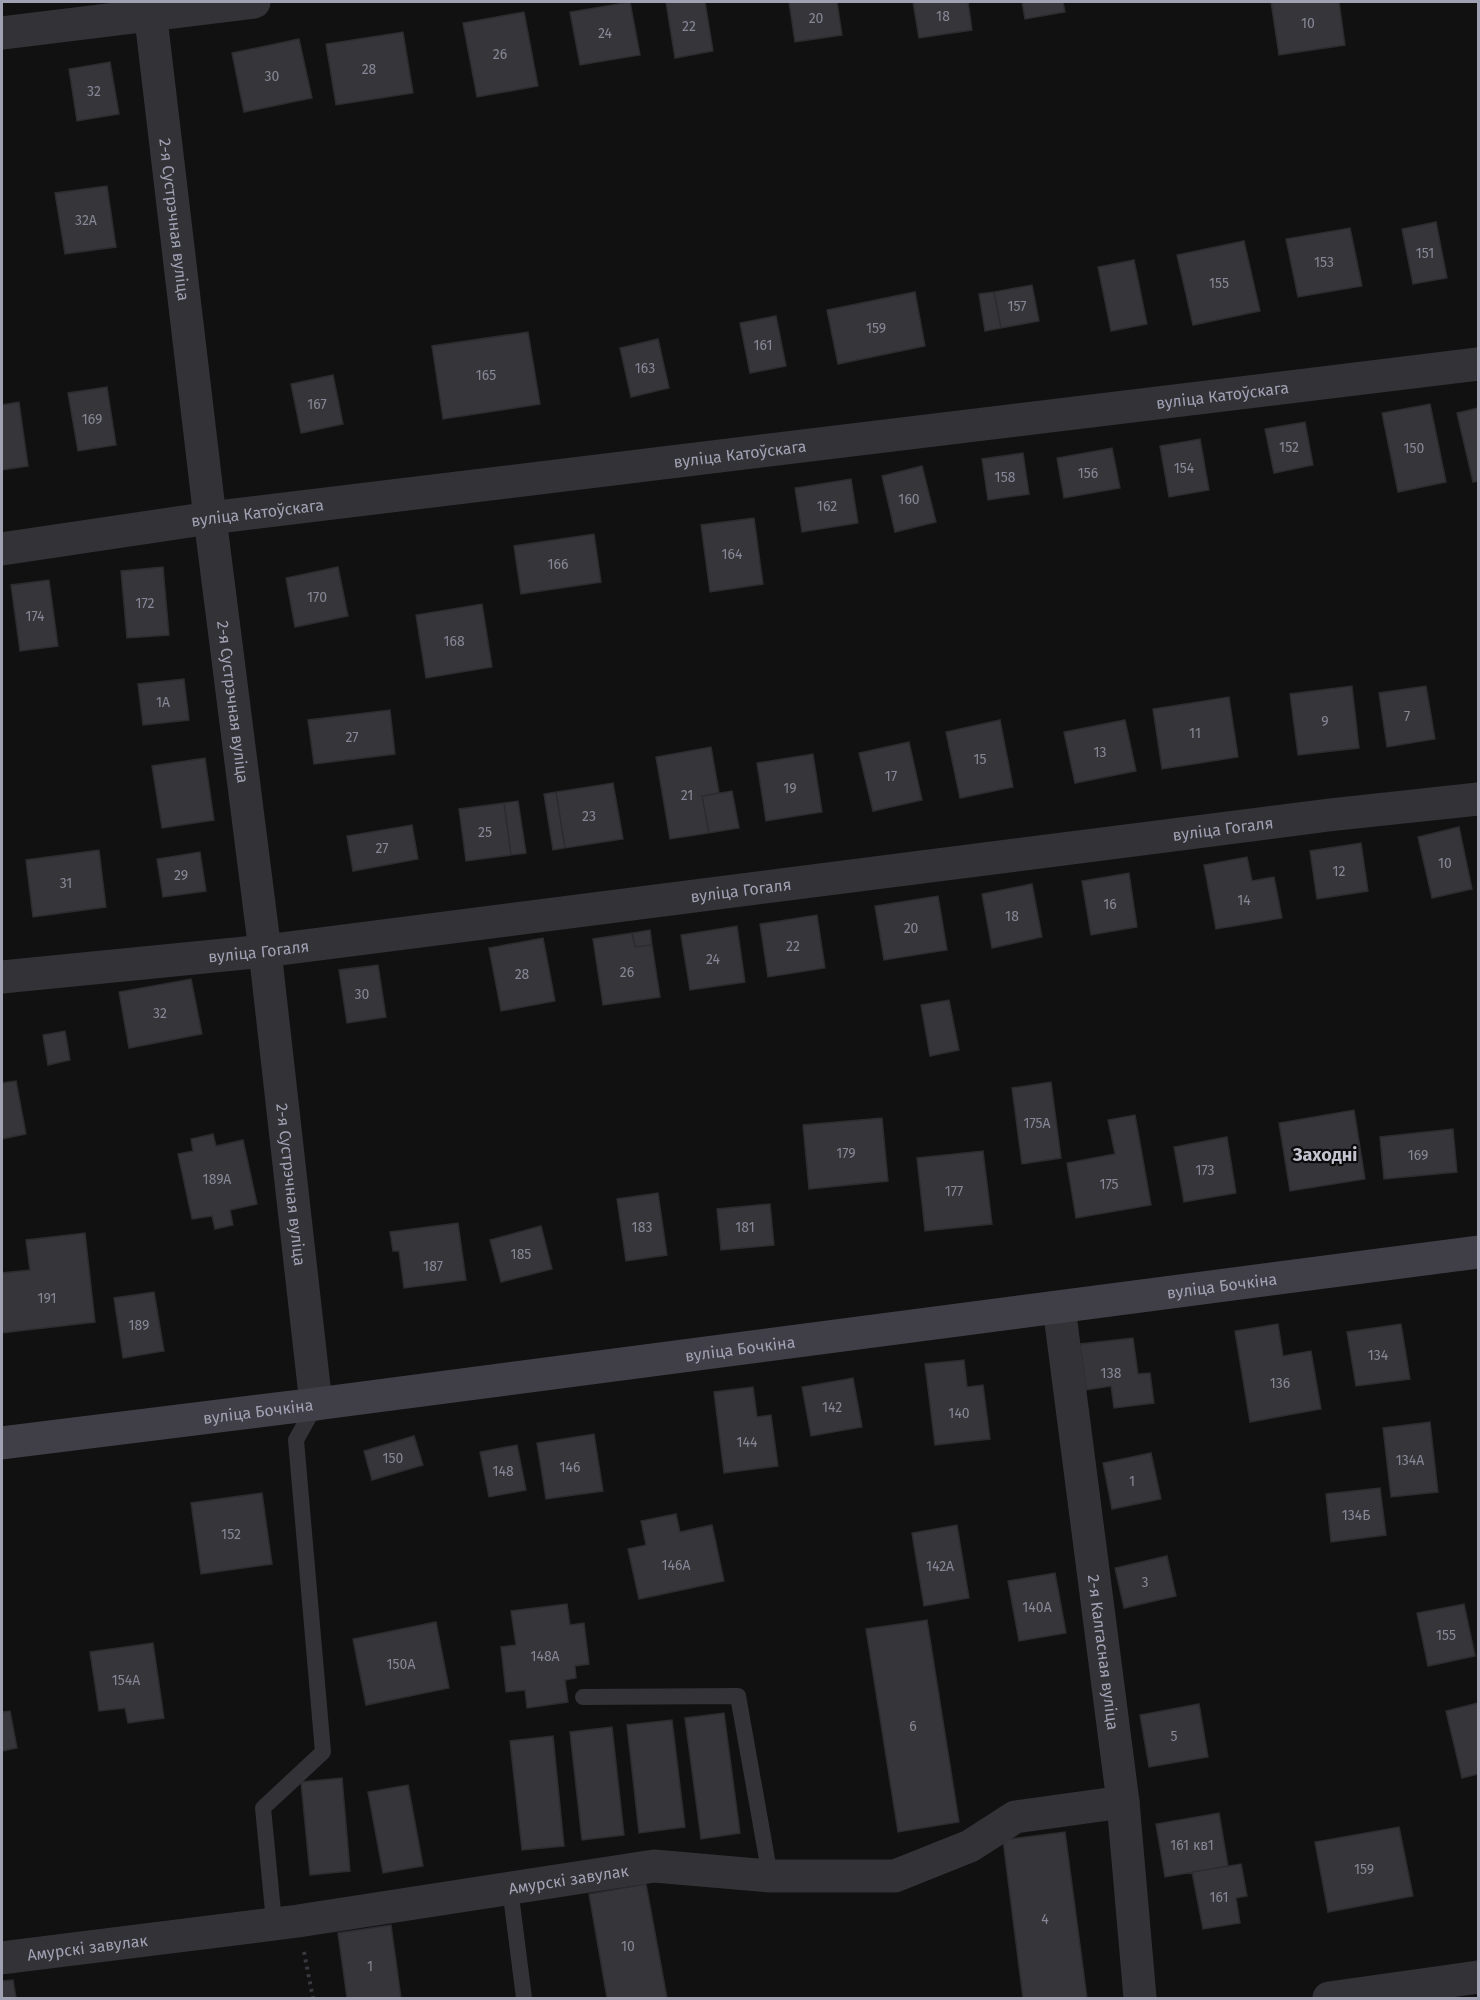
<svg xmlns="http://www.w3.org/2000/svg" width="1480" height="2000" viewBox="0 0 1480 2000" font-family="'Fira Sans',sans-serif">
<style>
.building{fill:#36363a;stroke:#2c2b2e;stroke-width:1.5}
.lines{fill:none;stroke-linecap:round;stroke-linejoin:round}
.path{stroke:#38383e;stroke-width:4;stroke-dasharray:3 4.5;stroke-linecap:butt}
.service{stroke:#323237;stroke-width:16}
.minor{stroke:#323237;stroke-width:33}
.tertiary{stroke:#323237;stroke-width:33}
.secondary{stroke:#403f47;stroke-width:33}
.labels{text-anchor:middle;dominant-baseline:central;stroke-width:4.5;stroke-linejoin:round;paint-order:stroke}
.number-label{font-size:14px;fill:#868696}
.street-label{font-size:16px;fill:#a1a1b4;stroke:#0c0c0d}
.neighbourhood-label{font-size:18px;font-weight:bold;fill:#c3c2cf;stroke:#0c0c0d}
</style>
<rect width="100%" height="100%" fill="#111112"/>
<path class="building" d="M630,2L640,55L580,65L570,12Z
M666,2H705L713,51L675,58Z
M789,2H837L842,35L795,42Z
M913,2H968L972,30L919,38Z
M1022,2H1063L1065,12L1025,19Z
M1271,2H1339L1345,45L1279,55Z
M524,12L538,86L477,97L463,23Z
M403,32L413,93L336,105L326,44Z
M299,39L312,98L244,112L232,53Z
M110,62L119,114L77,121L69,69Z
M107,186L116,247L65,254L55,193Z
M1436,222L1447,278L1413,284L1402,229Z
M1350,228L1362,286L1298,297L1286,239Z
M1244,241L1260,311L1193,325L1177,255Z
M1134,260L1147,324L1111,331L1098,267Z
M1032,285L1039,321L1001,328L994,292Z
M915,292L925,346L838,364L827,310Z
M994,292L1001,328L985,331L979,294Z
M776,316L786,366L750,373L740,323Z
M528,332L540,404L443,419L432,346Z
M658,339L669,388L631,397L620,348Z
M333,375L343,424L301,433L291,384Z
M107,387L116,445L78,451L68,393Z
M19,402L28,466L2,470V405Z
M1430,404L1446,482L1398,492L1382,413Z
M1478,408V481L1473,482L1457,413Z
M1305,422L1313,465L1274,473L1265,429Z
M1200,439L1209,490L1169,497L1160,446Z
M1112,448L1120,488L1064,498L1057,458Z
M1023,453L1029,494L988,500L982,459Z
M922,466L936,522L895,532L882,476Z
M851,479L858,523L802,532L795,488Z
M754,518L763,584L710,592L701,525Z
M594,534L601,582L521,594L514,546Z
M163,567L169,635L127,638L121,571Z
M338,567L348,616L295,627L286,578Z
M49,580L58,646L20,651L11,585Z
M482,604L492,667L426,678L416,615Z
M184,679L189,720L143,725L138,684Z
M1352,686L1359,748L1298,755L1290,694Z
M1426,686L1435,739L1387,747L1379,693Z
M1229,697L1238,757L1162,769L1153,709Z
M390,710L395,754L314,764L308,720Z
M1000,720L1013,787L960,798L946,732Z
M1125,720L1136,771L1075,783L1064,732Z
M909,742L922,800L873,811L859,753Z
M711,747L719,793L702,796L709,833L670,839L656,757Z
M813,754L822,812L766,821L757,763Z
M205,758L214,820L162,828L152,766Z
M613,783L623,839L565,848L556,792Z
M732,791L739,828L709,833L702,796Z
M556,792L565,848L553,850L544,794Z
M518,801L526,853L511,855L504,803Z
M504,803L511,855L466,861L459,809Z
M412,825L418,859L353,871L347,836Z
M1459,827L1472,889L1432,898L1418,837Z
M1361,843L1368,891L1317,899L1310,851Z
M99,850L106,907L33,917L26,860Z
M200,852L206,891L163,897L157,859Z
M1247,857L1252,881L1274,877L1282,918L1216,929L1204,865Z
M1129,873L1137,927L1091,935L1082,881Z
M1032,884L1042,937L992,948L982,894Z
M938,896L947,950L884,960L875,906Z
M817,915L825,968L768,977L760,924Z
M737,926L745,982L690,990L681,935Z
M650,930L652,945L635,947L632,933Z
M632,933L635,947L652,945L660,997L603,1005L593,939Z
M543,938L555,1001L501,1011L489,948Z
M378,965L386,1017L347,1023L339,970Z
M191,979L202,1034L129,1048L119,992Z
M949,1000L959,1050L930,1056L921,1005Z
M65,1031L70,1060L48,1065L43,1035Z
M16,1081L26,1134L2,1139V1083Z
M1051,1082L1061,1158L1022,1164L1012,1088Z
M1354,1110L1365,1179L1290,1191L1279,1123Z
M1135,1115L1151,1205L1076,1218L1067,1163L1115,1154L1108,1120Z
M882,1118L888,1181L809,1189L803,1125Z
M1453,1129L1457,1172L1384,1179L1380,1137Z
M213,1134L216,1146L243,1140L257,1204L230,1210L233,1225L215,1229L212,1216L192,1219L178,1154L193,1151L191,1139Z
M1227,1137L1236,1193L1184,1202L1174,1147Z
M983,1151L992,1224L925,1231L917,1158Z
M658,1193L667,1255L626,1261L617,1199Z
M770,1204L774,1245L721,1250L717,1209Z
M458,1223L466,1280L404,1288L399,1251H393L390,1232Z
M541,1226L552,1269L501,1282L490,1240Z
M85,1233L95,1322L2,1333V1273L30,1270L26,1240Z
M154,1292L164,1351L123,1358L114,1298Z
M1278,1324L1283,1356L1311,1351L1321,1409L1250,1422L1235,1331Z
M1401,1324L1410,1379L1356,1386L1347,1332Z
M1133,1338L1138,1374L1150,1373L1154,1403L1114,1408L1111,1386L1086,1390L1080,1344Z
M964,1360L967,1387L983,1385L990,1439L935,1445L925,1364Z
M853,1378L862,1427L811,1436L802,1387Z
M753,1387L757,1417L771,1415L778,1466L724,1473L714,1392Z
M1430,1422L1438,1492L1391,1497L1383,1428Z
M594,1434L603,1491L546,1499L537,1443Z
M414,1436L423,1465L372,1480L364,1451Z
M517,1445L526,1490L489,1497L480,1452Z
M1151,1453L1161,1499L1112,1509L1103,1463Z
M1380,1488L1386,1535L1331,1542L1326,1494Z
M262,1493L272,1564L201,1574L191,1503Z
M676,1514L680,1532L712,1525L724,1581L639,1599L628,1549L646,1545L641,1521Z
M957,1525L969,1598L924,1606L912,1533Z
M1167,1556L1176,1596L1124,1608L1115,1568Z
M1055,1573L1066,1633L1019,1641L1008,1581Z
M567,1604L570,1625L584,1623L589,1664L575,1666L576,1678L565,1680L568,1702L527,1708L525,1690L506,1692L501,1647L516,1645L511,1611Z
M1464,1604L1475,1656L1428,1666L1417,1613Z
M927,1620L959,1822L898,1832L866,1629Z
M436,1622L449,1688L366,1705L353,1639Z
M153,1643L164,1718L128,1723L125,1708L99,1711L90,1652Z
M1478,1703V1774L1462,1778L1446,1711Z
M1199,1704L1208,1757L1149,1767L1140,1715Z
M10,1711L17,1748L2,1751V1712Z
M724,1713L740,1833L701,1839L685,1718Z
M672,1720L685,1827L639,1833L627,1725Z
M612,1727L624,1835L582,1840L570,1732Z
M553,1736L564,1846L522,1850L510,1741Z
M342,1778L350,1871L310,1875L301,1782Z
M408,1785L423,1866L383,1873L368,1792Z
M1219,1813L1228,1866L1165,1877L1156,1824Z
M1399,1827L1413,1896L1328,1912L1315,1842Z
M1065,1832L1087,1998H1023L1003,1840Z
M1241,1864L1247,1896L1236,1898L1240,1923L1203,1929L1192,1872Z
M646,1884L667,1998H607L589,1894Z
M391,1925L401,1998H347L338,1933Z
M13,1980L16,1998H2V1981Z"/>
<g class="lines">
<path class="path" d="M304,1952L313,1998"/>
<path class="service" d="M583,1697L738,1696L770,1876
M510,1888L524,1998
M274,1922L263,1808L323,1752L296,1440L316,1404"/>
<g class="minor">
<path id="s1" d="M149,2L210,518L265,951L316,1404"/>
<path d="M2,33L254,2"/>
<path id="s2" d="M2,977L265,951L1329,815L1478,799"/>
<path id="s3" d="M1059,1307L1123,1802L1140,1998"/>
<path id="s4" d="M2,1958L298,1921L654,1866L770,1876H895L970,1846L1015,1817L1123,1802"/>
<path d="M1329,1998L1478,1977"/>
</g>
<path class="tertiary" id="s5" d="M2,549L210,518L1478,364"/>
<path class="secondary" id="s6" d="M2,1443L316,1404L1478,1252"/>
</g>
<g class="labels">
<g class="number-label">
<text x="943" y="16">18</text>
<text x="816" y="18">20</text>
<text x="1308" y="23">10</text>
<text x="689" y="26">22</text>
<text x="605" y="33">24</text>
<text x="500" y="54">26</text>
<text x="369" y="69">28</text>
<text x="272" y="76">30</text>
<text x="94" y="91">32</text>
<text x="86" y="220">32А</text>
<text x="1425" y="253">151</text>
<text x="1324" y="262">153</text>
<text x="1219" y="283">155</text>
<text x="1017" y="306">157</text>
<text x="876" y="328">159</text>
<text x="763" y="345">161</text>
<text x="645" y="368">163</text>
<text x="486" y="375">165</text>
<text x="317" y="404">167</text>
<text x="92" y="419">169</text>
<text x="1289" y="447">152</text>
<text x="1414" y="448">150</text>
<text x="1184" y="468">154</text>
<text x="1088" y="473">156</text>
<text x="1005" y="477">158</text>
<text x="909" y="499">160</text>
<text x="827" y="506">162</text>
<text x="732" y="554">164</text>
<text x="558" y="564">166</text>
<text x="317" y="597">170</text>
<text x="145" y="603">172</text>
<text x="35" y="616">174</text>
<text x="454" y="641">168</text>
<text x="163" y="702">1А</text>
<text x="1407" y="716">7</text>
<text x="1325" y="721">9</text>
<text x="1195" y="733">11</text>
<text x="352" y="737">27</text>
<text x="1100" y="752">13</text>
<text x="980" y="759">15</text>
<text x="891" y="776">17</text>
<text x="790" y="788">19</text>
<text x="687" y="795">21</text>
<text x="589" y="816">23</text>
<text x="485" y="832">25</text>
<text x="382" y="848">27</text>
<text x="1445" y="863">10</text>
<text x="1339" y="871">12</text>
<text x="181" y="875">29</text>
<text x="66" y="883">31</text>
<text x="1244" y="900">14</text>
<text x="1110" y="904">16</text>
<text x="1012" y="916">18</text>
<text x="911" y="928">20</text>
<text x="793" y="946">22</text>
<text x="713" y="959">24</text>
<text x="627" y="972">26</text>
<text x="522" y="974">28</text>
<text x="362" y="994">30</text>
<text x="160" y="1013">32</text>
<text x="1037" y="1123">175А</text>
<text x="846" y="1153">179</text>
<text x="1418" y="1155">169</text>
<text x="1205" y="1170">173</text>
<text x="217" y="1179">189А</text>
<text x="1109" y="1184">175</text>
<text x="954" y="1191">177</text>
<text x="642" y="1227">183</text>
<text x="745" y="1227">181</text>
<text x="521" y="1254">185</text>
<text x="433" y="1266">187</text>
<text x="47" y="1298">191</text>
<text x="139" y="1325">189</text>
<text x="1378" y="1355">134</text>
<text x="1111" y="1373">138</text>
<text x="1280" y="1383">136</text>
<text x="832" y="1407">142</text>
<text x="959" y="1413">140</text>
<text x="747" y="1442">144</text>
<text x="393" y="1458">150</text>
<text x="1410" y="1460">134А</text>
<text x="570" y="1467">146</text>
<text x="503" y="1471">148</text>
<text x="1132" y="1481">1</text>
<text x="1356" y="1515">134Б</text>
<text x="231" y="1534">152</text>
<text x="676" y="1565">146А</text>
<text x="940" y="1566">142А</text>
<text x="1145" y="1582">3</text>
<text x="1037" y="1607">140А</text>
<text x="1446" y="1635">155</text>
<text x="545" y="1656">148А</text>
<text x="401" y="1664">150А</text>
<text x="126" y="1680">154А</text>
<text x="913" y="1726">6</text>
<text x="1174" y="1736">5</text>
<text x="1192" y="1845">161 кв1</text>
<text x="1364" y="1869">159</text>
<text x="1219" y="1897">161</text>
<text x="1045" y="1919">4</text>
<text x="628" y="1946">10</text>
<text x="370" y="1966">1</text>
</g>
<g class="street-label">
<text stroke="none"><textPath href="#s1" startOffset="219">2-я Сустрэчная вуліца</textPath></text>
<text stroke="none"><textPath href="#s5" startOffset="1230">вуліца Катоўскага</textPath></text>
<text stroke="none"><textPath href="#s5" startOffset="744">вуліца Катоўскага</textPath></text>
<text stroke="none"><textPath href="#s5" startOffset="258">вуліца Катоўскага</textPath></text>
<text stroke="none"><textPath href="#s1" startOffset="705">2-я Сустрэчная вуліца</textPath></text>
<text stroke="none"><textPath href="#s2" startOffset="1230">вуліца Гогаля</textPath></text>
<text stroke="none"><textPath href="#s2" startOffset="744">вуліца Гогаля</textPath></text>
<text stroke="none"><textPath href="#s2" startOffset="258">вуліца Гогаля</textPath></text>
<text stroke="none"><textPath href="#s1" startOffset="1191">2-я Сустрэчная вуліца</textPath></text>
<text stroke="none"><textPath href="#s6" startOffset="1230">вуліца Бочкіна</textPath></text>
<text stroke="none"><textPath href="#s6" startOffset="744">вуліца Бочкіна</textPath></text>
<text stroke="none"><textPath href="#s6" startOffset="258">вуліца Бочкіна</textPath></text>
<text stroke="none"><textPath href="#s3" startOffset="348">2-я Калгасная вуліца</textPath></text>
<text stroke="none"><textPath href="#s4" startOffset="572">Амурскі завулак</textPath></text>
<text stroke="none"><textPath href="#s4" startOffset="86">Амурскі завулак</textPath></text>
</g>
<g class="neighbourhood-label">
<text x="1325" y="1155">Заходні</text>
</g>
</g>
<rect width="1480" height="2000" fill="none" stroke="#a1a1b4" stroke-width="6"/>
</svg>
